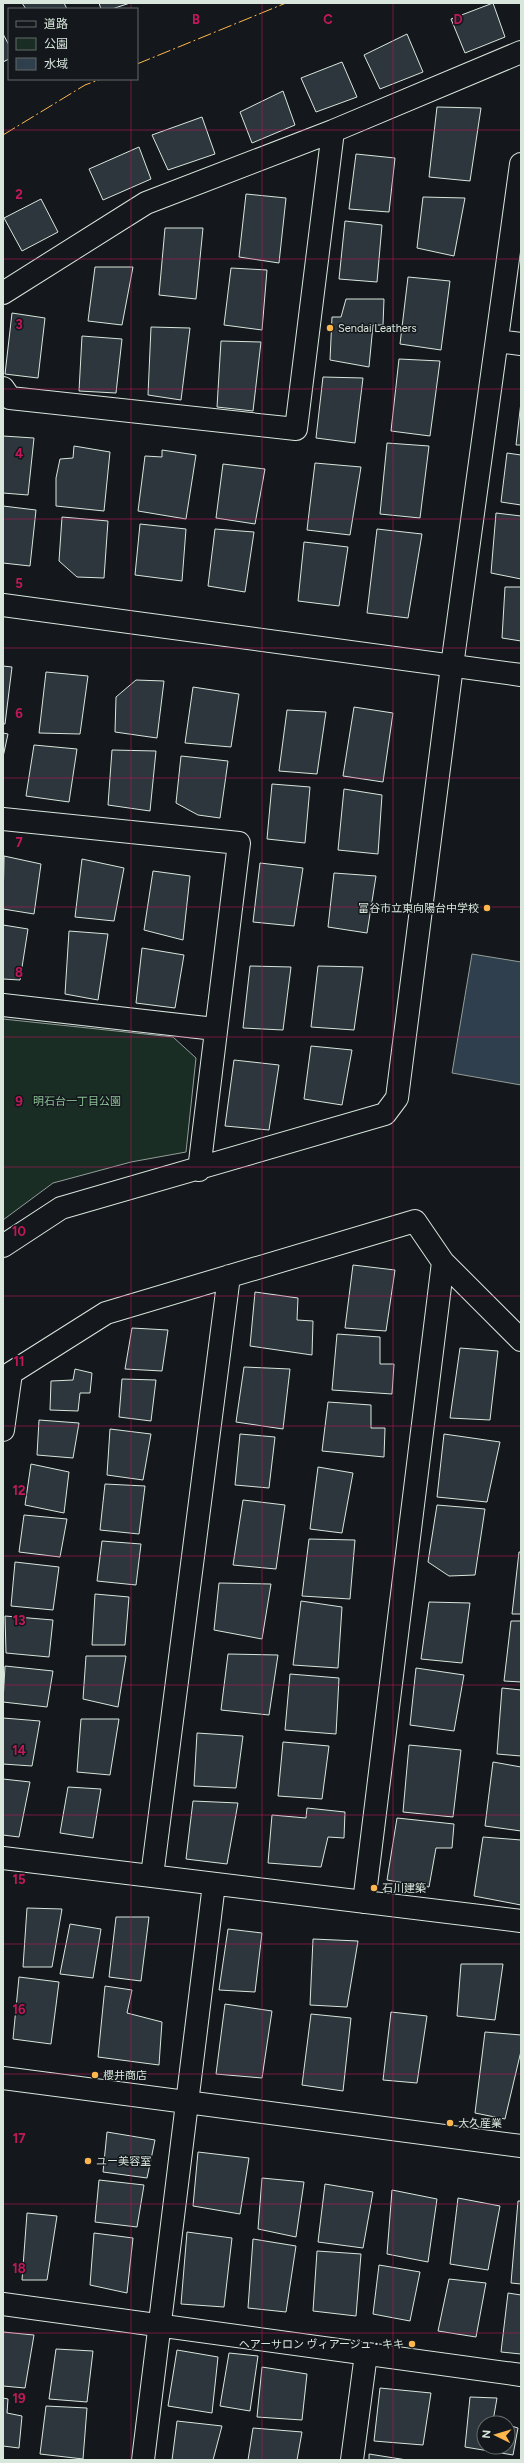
<svg xmlns="http://www.w3.org/2000/svg" width="524" height="2463" viewBox="0 0 524 2463" font-family="Figtree,'Noto Sans JP',sans-serif">
<style>
.green{fill:#1a2d24;stroke:#939e99}
.water{fill:#2f3f4d;stroke:#939e99}
.building{fill:#2c363c;stroke:#d8e6dc}
.lines{fill:none;stroke-linecap:round;stroke-linejoin:round}
.minor-casing{stroke:#d8e6dc;stroke-width:24}
.tertiary-casing{stroke:#d8e6dc;stroke-width:24}
.minor{stroke:#14181c;stroke-width:22}
.tertiary{stroke:#14181c;stroke-width:22}
.power{stroke:#ffb74d;stroke-width:1;stroke-dasharray:14 3 2 3;stroke-linecap:butt}
.grid{fill:none;stroke:#c2185b;stroke-width:1;stroke-opacity:0.55}
.poi-dot{fill:#ffb74d;stroke:#14181c;stroke-width:1.5}
.labels{text-anchor:middle;dominant-baseline:central;stroke-width:3;stroke-linejoin:round;paint-order:stroke}
.poi-label{font-size:11px;fill:#d8e6dc;stroke:#14181c;text-anchor:start}
.park-label{font-size:11px;fill:#8ac095;stroke:#14181c}
.grid-label{font-size:13px;text-anchor:middle;font-weight:bold;fill:#c2185b;stroke:#14181c;stroke-width:3;stroke-linejoin:round;paint-order:stroke}
</style>
<rect width="100%" height="100%" fill="#14181c"/>
<path class="green" d="M3,1019L173,1037L196,1058L186,1152L131,1162L53,1183L3,1220Z"/>
<path class="water" d="M472,954L521,962V1085L452,1073Z"/>
<path class="building" d="M22,3H64L67,9H26Z
M99,3H130L112,9H101Z
M493,3L505,37L465,53L451,19Z
M3,34L9,45V59L3,62Z
M407,34L423,72L380,89L364,55Z
M342,62L357,97L316,112L301,78Z
M283,91L295,125L252,143L240,112Z
M437,107L481,108L470,181L429,177Z
M202,117L215,154L168,170L152,135Z
M139,147L151,179L103,200L89,169Z
M356,154L395,158L389,212L349,209Z
M246,194L286,198L279,263L239,257Z
M423,197L465,198L454,256L417,248Z
M41,199L58,232L22,251L4,218Z
M345,221L382,225L377,282L339,279Z
M165,228H203L196,299L159,295Z
M95,267H133L122,325L88,321Z
M231,268L267,270L262,330L224,325Z
M408,277L450,281L441,350L400,344Z
M346,299H384L383,325H373L369,367L330,360L332,317H341Z
M12,313L45,318L38,378L5,374Z
M151,327L190,328L181,400L148,395Z
M82,336L122,339L116,393L79,391Z
M221,341L261,342L253,411L217,407Z
M399,359L440,361L430,436L391,431Z
M323,377L363,378L355,443L316,438Z
M521,402V445H516Z
M3,436L34,438L28,495L3,493Z
M387,443L429,446L420,518L380,514Z
M74,446L110,452L104,511L56,506V478L60,459L73,458Z
M162,450L196,455L186,519L138,511L145,456L162,457Z
M507,453L521,455V505L501,502Z
M315,463L361,467L350,535L307,530Z
M223,464L265,469L255,524L216,518Z
M3,506L36,510L30,566L3,563Z
M496,513L521,516V579L491,573Z
M62,517L108,521L104,578L77,577L59,561Z
M140,524L186,529L182,581L135,575Z
M215,529L254,532L245,592L208,586Z
M377,529L422,534L408,618L367,613Z
M304,542L348,547L339,606L298,601Z
M505,587H521V641L502,638Z
M3,666L12,667L5,724H3Z
M46,672L88,676L80,734L39,733Z
M136,680L164,681L157,738L115,732L116,697Z
M193,687L239,694L231,747L185,743Z
M354,707L393,713L383,782L343,776Z
M287,710L326,712L317,774L279,771Z
M3,733L8,734L3,757Z
M34,745L77,749L69,802L26,796Z
M112,750L156,751L150,811L108,805Z
M181,756L228,761L220,818L198,815L176,803Z
M272,784L310,787L305,843L267,839Z
M344,789L382,795L378,854L338,850Z
M4,856L41,864L34,914L3,909Z
M82,859L124,868L114,921L75,917Z
M260,863L303,868L294,926L253,922Z
M153,871L190,876L183,940L144,930Z
M334,873L376,876L367,933L328,927Z
M3,925L28,929L20,980L3,979Z
M69,931L108,934L98,1000L65,994Z
M142,948L184,955L175,1008L136,1003Z
M250,966L291,967L283,1030L243,1028Z
M318,966L363,967L354,1030L311,1027Z
M311,1046L352,1050L342,1105L304,1099Z
M234,1060L279,1065L269,1130L225,1126Z
M353,1265L395,1270L386,1331L345,1328Z
M255,1292L298,1298L297,1320L313,1321L312,1355L250,1346Z
M132,1328L168,1330L162,1371L125,1369Z
M337,1334L380,1337V1364H394L392,1394L332,1390Z
M460,1348L498,1351L490,1420L450,1418Z
M244,1367L290,1369L283,1429L236,1422Z
M75,1369L92,1373L90,1393H80L78,1411L50,1410L51,1381L73,1380Z
M122,1379L156,1380L151,1421L119,1417Z
M328,1402L371,1405V1428H385L384,1457L322,1451Z
M39,1420L79,1423L73,1458L37,1455Z
M110,1429L151,1434L143,1480L107,1475Z
M240,1434L275,1437L269,1488L235,1485Z
M444,1434L500,1442L487,1502L437,1497Z
M31,1464L69,1472L64,1513L25,1505Z
M318,1467L353,1473L342,1533L310,1529Z
M105,1484L145,1486L139,1534L100,1530Z
M243,1500L285,1505L276,1569L233,1565Z
M437,1505L485,1509L475,1575L449,1576L428,1562Z
M24,1515L67,1519L60,1557L19,1552Z
M309,1539L355,1540L350,1599L302,1596Z
M102,1541L141,1544L136,1585L97,1581Z
M519,1552H521V1614H512Z
M15,1562L59,1567L53,1610L11,1606Z
M219,1583L271,1584L262,1639L214,1630Z
M95,1594L129,1597L125,1645H92Z
M301,1601L342,1607L338,1668L293,1665Z
M429,1602L470,1603L462,1663L421,1659Z
M5,1616L53,1620L49,1657L6,1653Z
M511,1621H521V1682L504,1681Z
M228,1654L278,1655L269,1715L221,1710Z
M86,1656H126L118,1707L83,1699Z
M5,1666L53,1671L47,1707L3,1702Z
M416,1668L464,1675L454,1731L410,1725Z
M290,1674L339,1678L336,1734L285,1730Z
M502,1688L521,1690V1756L497,1754Z
M3,1718L40,1721L32,1766L3,1764Z
M81,1719H119L110,1775L77,1772Z
M197,1733L243,1736L236,1788L194,1786Z
M283,1742L329,1746L322,1799L278,1796Z
M409,1745L461,1750L453,1817L403,1812Z
M493,1762L521,1767V1831L485,1826Z
M3,1779L30,1782L19,1837L3,1835Z
M68,1787L101,1789L93,1838L60,1833Z
M193,1801L238,1803L227,1864L186,1859Z
M307,1808L345,1812L344,1838L328,1837L321,1867L268,1863L272,1815L306,1818Z
M397,1818L454,1824L452,1848H436L429,1887L387,1880Z
M483,1837L521,1840V1905L474,1896Z
M27,1908L62,1909L52,1967H23Z
M116,1917H149L141,1981L109,1977Z
M70,1924L101,1929L93,1978L60,1974Z
M228,1929L262,1933L255,1992L219,1990Z
M313,1939L358,1941L347,2007L310,2005Z
M461,1964H503L495,2020L457,2016Z
M19,1977L59,1982L51,2044L13,2039Z
M105,1986L132,1990L127,2013L162,2022L159,2065L98,2057Z
M225,2004L272,2011L262,2078L216,2074Z
M391,2012L427,2016L417,2083L383,2080Z
M311,2014L351,2018L343,2091L302,2085Z
M485,2032L521,2035V2051L505,2119L475,2113Z
M107,2132L155,2140L147,2178L103,2172Z
M198,2152L249,2158L240,2214L193,2206Z
M262,2178L304,2182L296,2237L258,2229Z
M99,2180L144,2185L137,2227L95,2222Z
M325,2184L373,2192L363,2248L318,2242Z
M392,2190L437,2199L428,2262L387,2254Z
M458,2198L500,2206L488,2270L450,2264Z
M518,2201H521V2284L511,2283Z
M27,2213L57,2216L47,2280H22Z
M187,2232L232,2238L224,2307L181,2304Z
M94,2233L133,2238L127,2293L90,2285Z
M253,2239L296,2246L286,2312L248,2308Z
M317,2251L361,2254L356,2316L313,2311Z
M379,2265L420,2272L410,2321L373,2314Z
M449,2279L486,2283L476,2337L438,2331Z
M508,2293L521,2295V2354L501,2352Z
M3,2332L34,2335L25,2388L3,2386Z
M56,2349L93,2351L87,2402L49,2399Z
M177,2350L218,2357L212,2413L168,2406Z
M229,2353L258,2356L250,2411L220,2406Z
M262,2367L307,2374L302,2420L257,2417Z
M380,2388L431,2393L423,2445L374,2441Z
M470,2397L497,2398L493,2421L500,2423H484V2447H508V2425L518,2428L513,2455L465,2447Z
M3,2398L8,2399L7,2413L22,2416L19,2448L3,2446Z
M46,2406L87,2408L83,2459L40,2454Z
M177,2421L222,2426L213,2460H172Z
M253,2428L302,2432L297,2460H248Z
M369,2454L407,2460H369Z"/>
<g class="lines">
<g class="minor-casing">
<path id="minor" d="M3,293L146,203L333,131L521,52
M497,341L521,344
M3,388L10,398L296,429L333,131
M3,819L239,843L199,1170
M3,1005L215,1029
M3,1246L61,1208L385,1114L397,1098L452,666L521,164
M3,1430L11,1373L106,1313L415,1221L443,1262L521,1340
M3,1858L521,1921
M152,1876L229,1276
M364,1902L443,1262
M3,2078L521,2146
M3,2304L521,2375
M143,2460L214,1884
M352,2460L366,2354"/>
</g>
<g class="tertiary-casing">
<path id="tertiary" d="M3,605L521,675"/>
</g>
<use href="#minor" class="minor"/>
<use href="#tertiary" class="tertiary"/>
<path class="power" d="M137,64L286,3
M3,135L85,85L101,79"/>
</g>
<path class="grid" d="M131,3V9M262,3V2460M393,3V2460M131,79V2460M3,130H521M3,259H521M3,389H521M3,519H521M3,648H521M3,778H521M3,907H521M3,1037H521M3,1167H521M3,1296H521M3,1426H521M3,1556H521M3,1685H521M3,1815H521M3,1944H521M3,2074H521M3,2204H521M3,2333H521"/>
<g class="poi-dot">
<circle cx="330" cy="328" r="4"/>
<circle cx="487" cy="908" r="4"/>
<circle cx="374" cy="1888" r="4"/>
<circle cx="95" cy="2075" r="4"/>
<circle cx="450" cy="2123" r="4"/>
<circle cx="88" cy="2161" r="4"/>
<circle cx="412" cy="2344" r="4"/>
</g>
<g class="labels">
<g class="poi-label">
<text x="338" y="328">Sendai Leathers</text>
<text x="479" y="908" text-anchor="end">富谷市立東向陽台中学校</text>
<text x="382" y="1888">石川建築</text>
<text x="103" y="2075">櫻井商店</text>
<text x="458" y="2123">大久産業</text>
<text x="96" y="2161">ユー美容室</text>
<text x="404" y="2344" text-anchor="end">ヘアーサロン ヴィアージュ・キキ</text>
</g>
<g class="park-label">
<text x="77" y="1101">明石台一丁目公園</text>
</g>
</g>
<g class="grid-label">
<text x="196" y="24">B</text>
<text x="328" y="24">C</text>
<text x="458" y="24">D</text>
<text x="19" y="199">2</text>
<text x="19" y="329">3</text>
<text x="19" y="458">4</text>
<text x="19" y="588">5</text>
<text x="19" y="718">6</text>
<text x="19" y="847">7</text>
<text x="19" y="977">8</text>
<text x="19" y="1106">9</text>
<text x="19" y="1236">10</text>
<text x="19" y="1366">11</text>
<text x="19" y="1495">12</text>
<text x="19" y="1625">13</text>
<text x="19" y="1755">14</text>
<text x="19" y="1884">15</text>
<text x="19" y="2014">16</text>
<text x="19" y="2143">17</text>
<text x="19" y="2273">18</text>
<text x="19" y="2403">19</text>
</g>
<rect width="524" height="2463" fill="none" stroke="#d8e6dc" stroke-width="8"/>
<rect x="8" y="8" width="130" height="72" fill="#14181c" stroke="#626a69"/>
<rect x="16" y="21" width="20" height="6" fill="#14181c" stroke="#626a69"/>
<text x="44" y="28" font-size="12" fill="#d8e6dc">道路</text>
<rect x="16" y="38" width="20" height="12" fill="#1a2d24" stroke="#626a69"/>
<text x="44" y="48" font-size="12" fill="#d8e6dc">公園</text>
<rect x="16" y="58" width="20" height="12" fill="#2f3f4d" stroke="#626a69"/>
<text x="44" y="68" font-size="12" fill="#d8e6dc">水域</text>
<g transform="translate(496 2435) rotate(275)"><circle r="19" fill="#14181c" stroke="#626a69"/>
<path d="M0-3L7 15L0 10L-7 15Z" fill="#ffb74d"/>
<text y="-6" font-size="11" font-weight="bold" text-anchor="middle" fill="#d8e6dc">N</text>
</g>
</svg>
